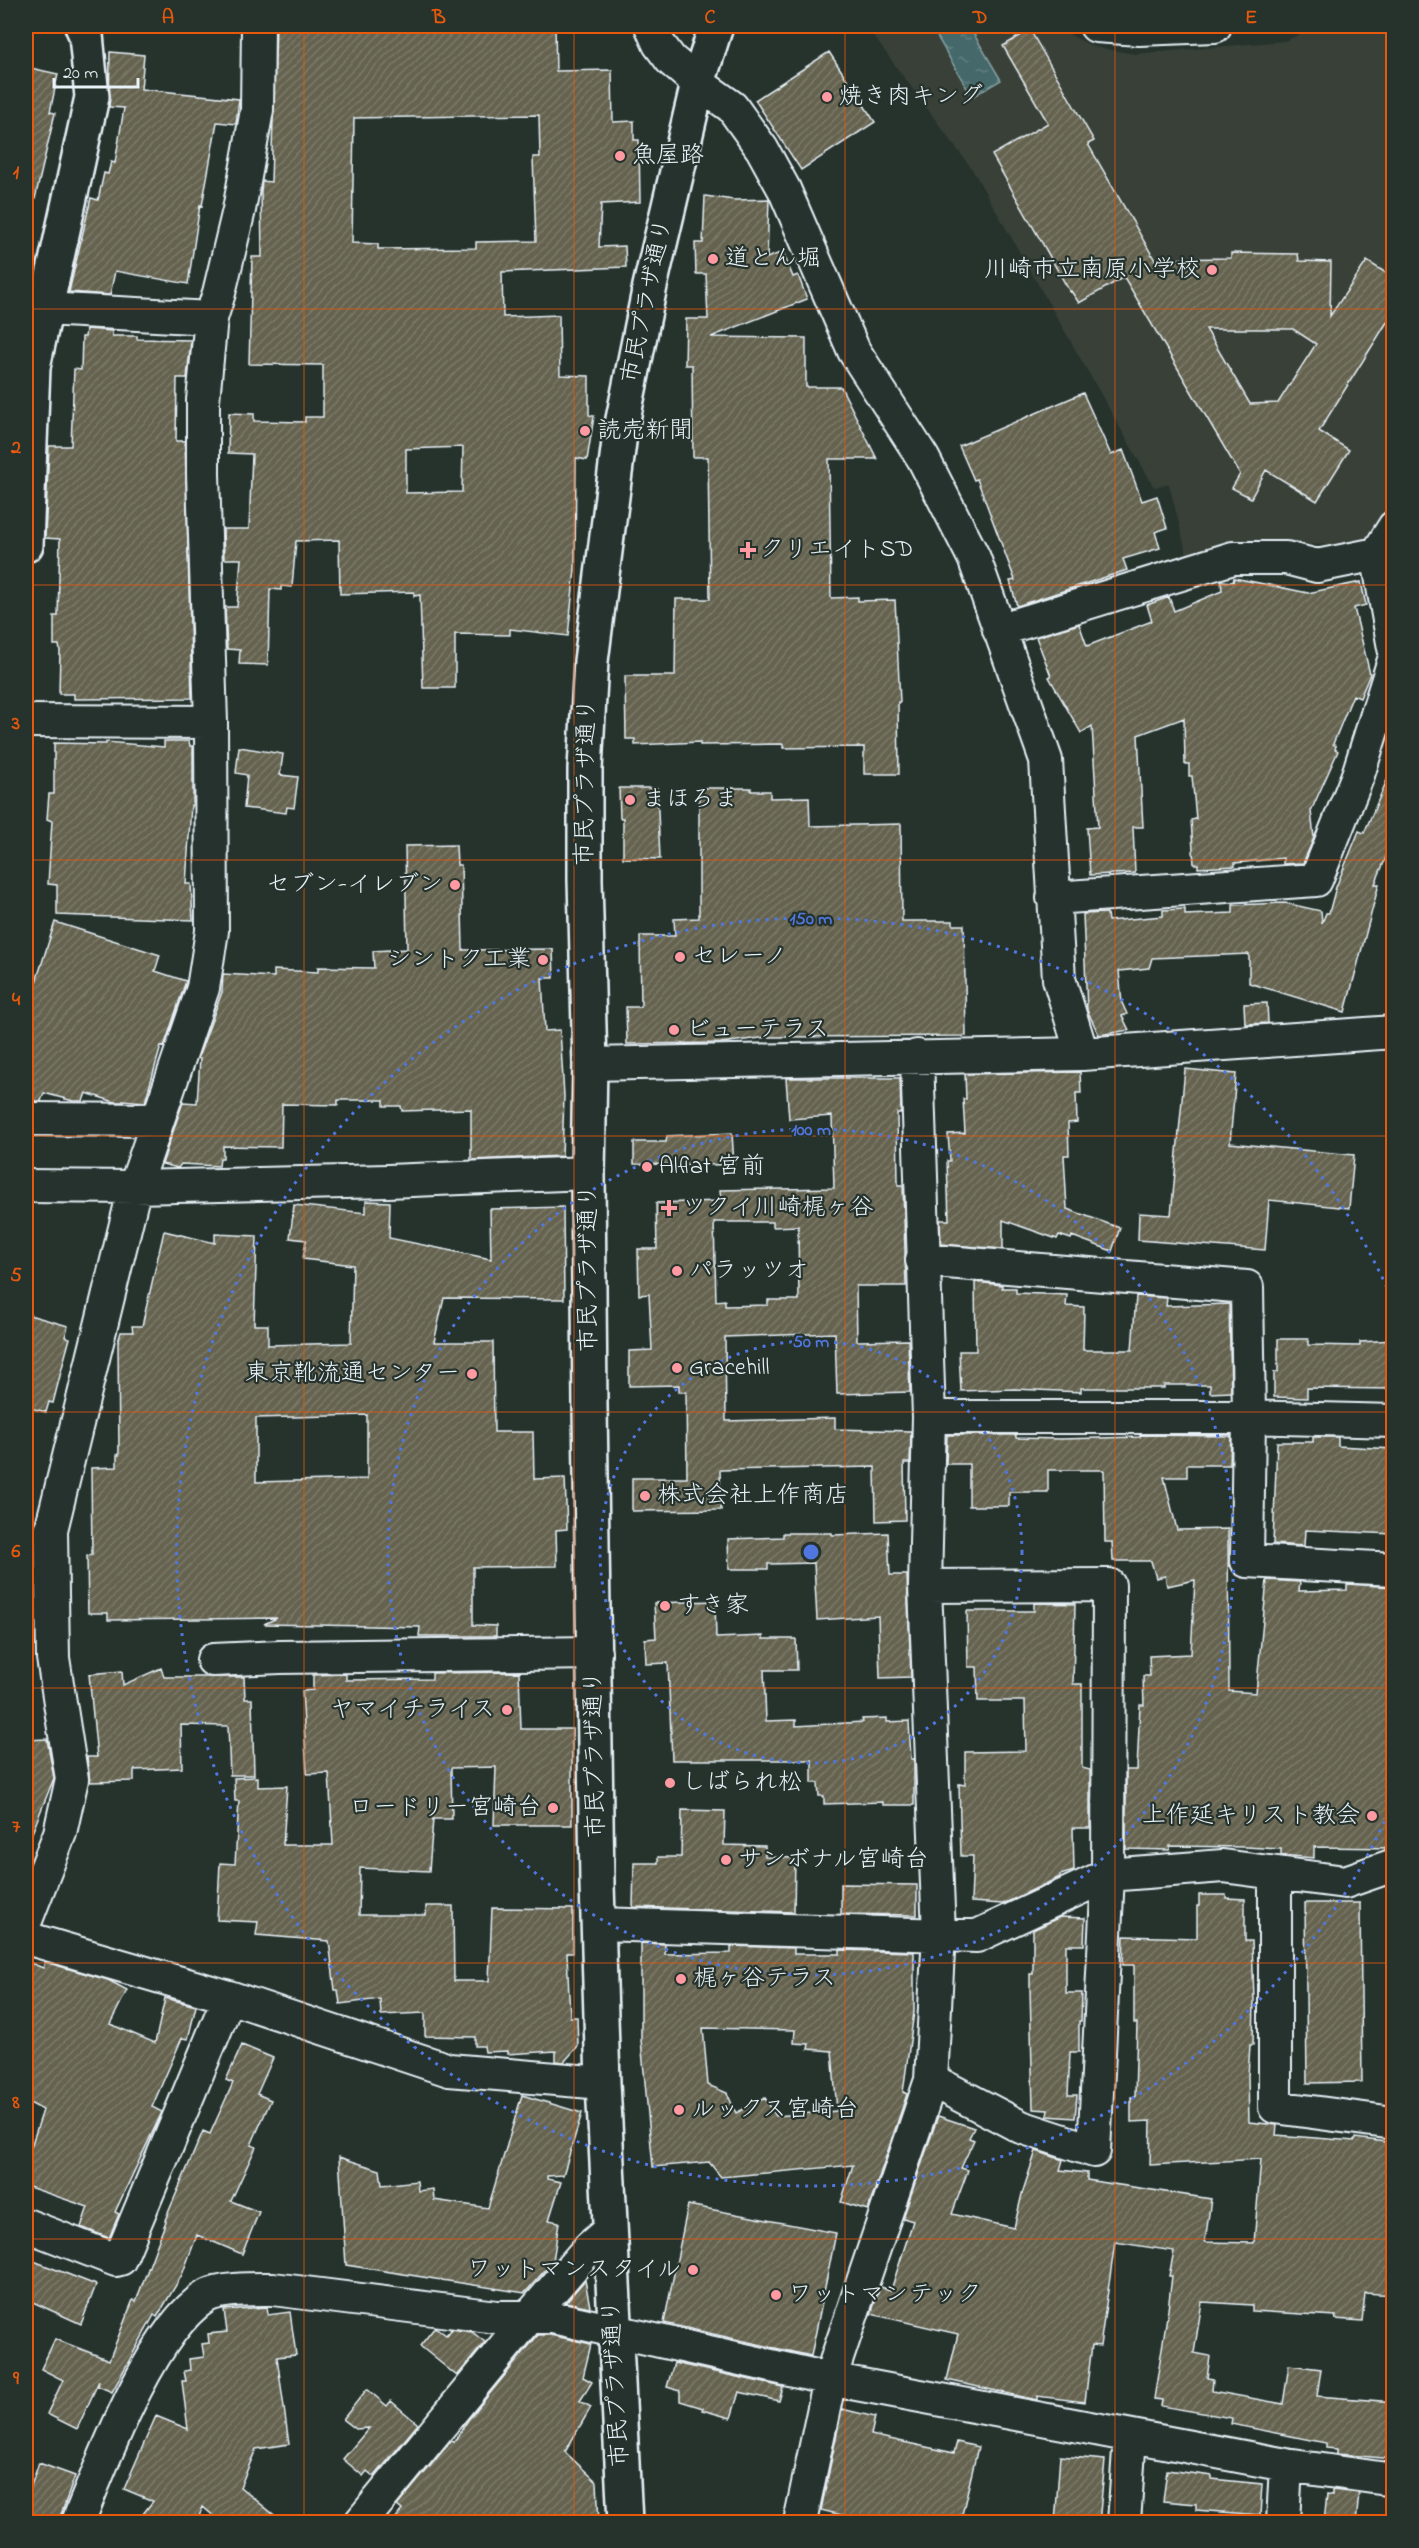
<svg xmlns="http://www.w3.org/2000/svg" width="1419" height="2548" viewBox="0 0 1419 2548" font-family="'Indie Flower','Klee One',sans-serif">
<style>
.built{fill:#394137}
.water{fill:url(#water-ripples);stroke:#869fa3;stroke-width:1.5}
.building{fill:url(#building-hatch);stroke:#e8f1f8;stroke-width:1.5;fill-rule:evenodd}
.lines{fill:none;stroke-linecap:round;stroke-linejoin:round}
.street-casing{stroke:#e8f1f8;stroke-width:36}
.secondary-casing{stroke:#e8f1f8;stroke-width:38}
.street{stroke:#26332d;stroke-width:32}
.secondary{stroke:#26332d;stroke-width:33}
.grid{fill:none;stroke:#e8590c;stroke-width:1.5;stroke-opacity:0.55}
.ring{fill:none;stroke:#5077e0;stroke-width:3;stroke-dasharray:3 6}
.poi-dot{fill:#ff9aa2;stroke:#26332d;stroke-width:2}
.labels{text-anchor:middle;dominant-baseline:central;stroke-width:4.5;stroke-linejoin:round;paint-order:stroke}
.poi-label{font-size:24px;fill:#e8f1f8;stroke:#26332d;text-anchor:start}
.street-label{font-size:24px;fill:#e8f1f8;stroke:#26332d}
.centre{fill:#5077e0;stroke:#26332d;stroke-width:3}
.ring-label{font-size:18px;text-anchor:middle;font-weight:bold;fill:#5077e0;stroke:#26332d;stroke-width:4.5;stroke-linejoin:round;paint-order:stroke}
.neatline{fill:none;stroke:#e8590c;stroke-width:2}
.grid-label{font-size:20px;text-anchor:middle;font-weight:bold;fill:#e8590c}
</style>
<defs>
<pattern id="water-ripples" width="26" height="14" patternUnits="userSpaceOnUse" patternTransform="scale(1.5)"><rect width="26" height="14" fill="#45696b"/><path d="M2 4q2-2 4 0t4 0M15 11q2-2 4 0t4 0" fill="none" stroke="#607f81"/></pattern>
<pattern id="building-hatch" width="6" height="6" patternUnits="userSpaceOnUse" patternTransform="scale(1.5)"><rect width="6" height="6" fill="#65634f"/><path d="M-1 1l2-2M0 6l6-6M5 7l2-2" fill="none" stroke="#7b7a69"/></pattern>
</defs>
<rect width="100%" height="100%" fill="#26332d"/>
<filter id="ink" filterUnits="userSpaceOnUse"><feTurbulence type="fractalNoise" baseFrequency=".0167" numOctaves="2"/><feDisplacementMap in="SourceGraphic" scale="12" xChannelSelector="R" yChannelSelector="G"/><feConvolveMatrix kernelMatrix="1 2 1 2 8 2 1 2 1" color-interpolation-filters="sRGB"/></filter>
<g filter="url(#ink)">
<path class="built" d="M866,26H1054L1093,47L1135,54L1285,41L1318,26H1393L1394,506L1375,537L1333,545L1238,542L1188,559L1169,484L1154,487L972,169Z"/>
<path class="water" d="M931,26H969L1001,80L972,97Z"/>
<path class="building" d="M276,26H555L556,71L612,70L613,122L634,121V140H639L640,202L601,204L599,247L625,246L626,267L502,272L503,317L559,315L560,375L589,376V415L594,416L587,460L576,458L575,569L568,636L510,629V635L455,634V688H423L420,595L414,596V592L340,594L339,540L296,541L292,587L281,586V590L270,589L268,665L239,664L240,650L227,649L225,607H237L241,559H224L223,529H249L252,454L228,453L229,413L254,414V421L305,422V417H323V365L249,364L252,257H262L261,191L262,181L271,182ZM539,115L540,157H533L536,241L476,242V248L378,249V244L352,243L354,118ZM463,447L462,492L406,493V449Z
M1030,30L1094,141L1088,144L1156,262L1161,259L1231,258V253L1298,254L1299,261L1331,262L1330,316L1367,261L1394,278V311L1319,431L1349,450L1317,501L1266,470L1251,498L1232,488L1240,474L1124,277L1079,303L1071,291L1070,292L992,155L1048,123L1003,46ZM1206,329H1293L1316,344L1278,403L1250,404Z
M110,52L144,55L141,89L239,99L236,124L217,122L202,206L200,205L188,284L115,271L110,295L69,292L91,198L98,200L104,173L108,174L111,162L115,163L124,108L109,107Z
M829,52L875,122L801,170L755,100Z
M26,67L58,74L50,112L55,113L35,199L26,198Z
M705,196L734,200L769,199L767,258L783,252L793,277L798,275L807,299L711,337L806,338V387H841L877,459H829L831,598L858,597V601L895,600L900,702H898L899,774H864V747L783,748V744L700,745V742L635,745V739H626L625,676H675L676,599H710L708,457H693L692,365H685L686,319H708L706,274H696L695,243H703Z
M86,329L112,331V336H137V339L191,340L187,378H177L176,441H185L192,698L74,699V694H59L60,651L59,645H54V616H58L60,539L45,538L49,446H71L74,369L81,370L82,337H85Z
M1083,393L1111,455L1123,450L1142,501L1157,496L1167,528L1155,532L1160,548L1123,559L1127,570L1017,606L1010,581L1015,580L977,479L974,480L959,446Z
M1234,578L1308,593L1361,582L1366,605L1354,608L1370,674L1360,698L1353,695L1333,744L1336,746L1335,749L1338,751L1311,811L1314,838L1303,863L1283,864V858L1235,863V866L1198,868V864H1194L1191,820L1196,819L1192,776H1189V764H1185L1184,718L1138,735L1143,827H1133L1135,873L1090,875L1087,828L1098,827L1092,726L1081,733L1049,677L1051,676L1036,637L1079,624L1087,646L1152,621L1147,605L1169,597L1174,611L1222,591L1221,581L1233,582Z
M164,741H189L190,746H193V805H191L186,884H191L193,920L57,915V885L48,884L52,821L47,819L49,794H54V743L106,744V742L164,747Z
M239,747L283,754L280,775L298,777L294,808L287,807L286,813L244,808L247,775L236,773Z
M1394,764V838L1375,884H1379L1345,1012L1249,983V954L1152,958L1149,968L1119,971L1122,1003L1127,1014L1122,1016L1129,1030L1099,1035L1087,1010L1083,914L1107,913L1108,921L1163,916V910L1185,909V915L1233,913V905L1285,903L1321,911L1322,923L1326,913H1329L1336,887L1359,831L1364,833Z
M619,788H657L660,859L623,858V818H620Z
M699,788H751V791H770V798L809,797L810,826L901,824L902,921H953V925H964L966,1036L768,1037L721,1043L627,1044L626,1007H641L640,936H675L674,919L699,918Z
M456,845L457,865H461L463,950L553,949L554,978H542L545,1031L560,1030L564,1096L562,1156L471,1160V1109L402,1111L401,1106H384V1100H338V1105L282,1104L281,1147L223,1146V1158H220L219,1166L181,1164L178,1168L162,1164L183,1102L197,1103L200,1059L198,1058L222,992L223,974L274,977V970L318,972V967L374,968L373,951L407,949L405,846Z
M55,922L160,955L155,971L186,981L164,1047L161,1046L145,1102L123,1100V1102H115L86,1093L83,1101H73L44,1093L41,1101H26V1033L34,988Z
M1267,1003L1268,1023L1245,1024L1244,1004Z
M1185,1069L1236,1074L1230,1143L1354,1155L1349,1208L1269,1200L1265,1250L1138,1240L1139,1213L1171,1215Z
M1080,1072L1081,1093H1076L1077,1122L1068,1123L1069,1155H1064L1067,1209L1120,1228L1112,1251L1072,1236L1071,1239L1059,1235L1057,1239L1003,1220V1249L941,1244L940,1220H949L947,1161H950L948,1134L965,1133L963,1099H966L965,1074Z
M786,1078H900L901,1113H897L898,1185H903L906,1286H856L857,1341L908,1340L910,1392L837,1394L835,1333L725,1337L726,1421L835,1418V1429L911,1431L910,1463H904L905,1520L876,1521L875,1467L720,1470L721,1510L632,1511V1478H687L686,1392H679V1385L629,1386V1351L652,1350L649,1294L639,1295L638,1249H657L656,1203L721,1201L720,1190L834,1188L832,1116L789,1119ZM714,1222H773V1227L798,1226L799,1300H768V1305L725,1306V1300L716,1301Z
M732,1133L734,1165L634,1164V1142H666L667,1136Z
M366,1201L390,1202L389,1238L491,1259L490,1209L563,1207L564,1299L444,1298L434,1342H493L494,1432H533L534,1479L565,1478L567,1529L556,1530L557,1566L473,1567V1625L496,1626V1636H419L420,1627L264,1624L277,1618L108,1620V1613H88L87,1556L92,1555L91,1468L117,1467V1455H119L118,1342L121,1332H133L132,1326H142L164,1231L215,1243V1234L257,1236L254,1325H268V1345L351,1343L353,1265L303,1259L306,1240L290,1238L294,1205L366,1213ZM367,1415V1479L256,1482V1418Z
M975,1282L1002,1285V1288H1016V1293L1067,1295L1066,1306L1084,1307L1083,1350H1132L1136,1296L1167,1298L1166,1306L1229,1304L1231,1392L1210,1393V1385H1164V1388H1081V1392L1014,1389L961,1391L959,1351H976Z
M26,1314L68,1326L65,1337L70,1338L64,1360L53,1403L49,1402L46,1412L26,1407Z
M1278,1339H1308V1345L1360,1346V1342L1394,1340V1389L1307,1388V1398L1274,1397V1372H1278Z
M947,1435H1016V1438L1060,1439L1140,1437V1435L1231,1436L1230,1465H1187V1477H1164L1177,1530L1228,1529L1229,1691L1256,1693L1267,1580L1300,1582L1299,1591L1347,1590V1584L1394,1587V1848L1314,1847V1858L1281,1855V1849L1246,1847L1170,1846V1850L1126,1849V1770H1137L1140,1705H1144L1143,1676H1150L1149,1656L1191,1654L1195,1580L1167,1586L1165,1576L1156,1578L1151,1561H1113L1112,1542H1105L1104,1470H1048V1492H1009V1506H969V1464H946Z
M1313,1437H1338V1446L1394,1449V1534L1305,1530L1304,1546L1273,1544L1277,1442H1313Z
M783,1533H832V1535L888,1533L890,1575H907L911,1677L880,1678L878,1616L817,1620L814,1563L768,1564V1569H729L728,1539L783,1537Z
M715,1601L716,1638L763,1636V1639H796L797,1670H764L766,1721L796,1720V1726L863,1722L862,1719L887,1718V1722L909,1721L911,1759H914V1805H883V1802L824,1804V1796H819L818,1783H812V1760H672L668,1663L646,1664L645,1639L656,1638L654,1603Z
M1034,1603L1075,1604L1073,1684H1082V1768L1090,1770V1828H1073L1074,1871L1060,1875V1877L1003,1904L971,1902L973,1856H961L959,1784L965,1785V1752L1026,1751L1025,1701H978L977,1667H968L967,1611H1034Z
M161,1668L164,1677H244L245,1699H252L254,1775H230L228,1726L181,1725L182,1768L134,1770V1781L90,1782L87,1757H97L89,1674L122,1671L123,1685Z
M519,1672L521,1729H572V1825H494L496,1767L451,1768L452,1819H433L429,1871L360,1868L359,1915H426V1906H453L454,1981H489L492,1908L573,1909V1953H567L570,2017H577L578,2046L564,2062L556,2061V2051L507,2054V2051L485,2052L484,2046H475V2037L425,2036V2013L381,2015L380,1999L340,2004L338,1990H335L329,1941L256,1935L258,1922L217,1920L220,1863L235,1864L239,1801H235L234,1778L258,1777V1787L287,1786L283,1845H333L329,1773L307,1774L302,1691L313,1690V1675L346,1674V1680L432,1679V1673Z
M47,1739L54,1778L26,1848V1740Z
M682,1810L725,1811L724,1845L765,1846V1857L795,1858L794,1912L633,1907L634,1863H658V1857H681Z
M841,1884L917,1885V1915L841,1914Z
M1199,1895H1226V1898L1245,1899V1941H1252L1254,2000L1253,2045H1250L1248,2076L1249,2122L1277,2125L1276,2135L1355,2141V2138L1394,2143V2295L1365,2293L1362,2321L1335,2319L1336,2316L1252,2311V2305L1202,2302L1194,2353L1210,2356L1207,2378L1213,2379L1212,2391L1283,2404L1289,2365L1321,2369L1317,2396L1394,2402V2459L1337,2454V2449L1326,2448V2443L1231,2424L1232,2418L1161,2406L1162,2400L1154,2399L1168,2310L1172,2276H1169L1174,2251L1115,2242L1100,2346L1092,2345L1085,2402L1037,2396V2400L947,2380L958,2334L871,2314L880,2287L891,2290L913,2221L903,2218L938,2116L974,2128L969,2138L974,2140L961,2168L968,2170L952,2214L1014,2228L1022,2194L1036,2151L1063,2160L1060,2170L1087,2173V2180L1211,2199L1205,2242L1254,2243L1261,2159L1150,2165L1151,2121L1131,2122V2097H1135L1137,2023H1134V1965H1123L1124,1936L1197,1938V1906H1199Z
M1305,1903H1360L1362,2082L1307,2083Z
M1060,1917L1085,1918L1084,1945H1066V1993H1082L1081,2021H1079V2052H1070L1068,2095H1077L1075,2118L1047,2116L1048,2110L1033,2109L1030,1989V1974H1033V1930Z
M641,1943L665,1944V1954L731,1953V1946L794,1948V1954H840V1950L914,1952V2012L903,2092L907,2094L868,2210L841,2202L853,2165L721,2177L709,2162L653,2167L641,2040ZM703,2028L795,2030L794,2043L809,2044L808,2049L832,2051L837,2111L776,2116L765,2098L736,2113L727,2093L708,2085Z
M26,1961L43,1968L45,1962L108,1980L127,1990L110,2024L155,2043L165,1998L196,2006L188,2039L182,2038L152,2107L162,2112L115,2212L119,2214L109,2238L81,2227L88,2207L26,2186V2149L30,2150L43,2110L26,2101Z
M242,2045L273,2058L257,2094L271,2100L251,2145L256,2147L231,2201L259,2212L242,2254L197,2235L182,2275L157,2317L154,2315L112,2392L98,2386L99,2381L77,2429L47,2414L63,2380L41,2369L55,2339L109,2360L133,2300L136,2301L166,2221L165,2220L203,2131L210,2134L233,2083L226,2080Z
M522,2095L582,2113L563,2175L547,2176V2179L561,2182L549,2220L559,2222L553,2261L525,2293L346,2265L339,2157L380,2170L382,2185L417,2181L418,2191L433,2189L434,2200L488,2208Z
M688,2205L836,2233L811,2356L664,2323Z
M31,2260L96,2285L81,2324L26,2299V2273Z
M585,2280L590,2307L566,2302Z
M267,2307L268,2315L290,2312L296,2355L277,2357L289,2444L256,2449L240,2487L284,2523H222L203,2507L196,2523H136L153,2501L124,2489L156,2416L188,2429L182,2381H186L184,2371L190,2370L189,2359L204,2357L202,2344L209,2343L208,2334L227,2332L224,2310Z
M435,2327L446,2335L451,2329L472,2332L485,2342L457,2376L420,2346Z
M538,2335H550L591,2344L583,2377L592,2382L580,2401L591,2407L565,2452L597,2482L599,2523H392L402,2510L397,2506L451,2441L454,2442L468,2420Z
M674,2363L783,2387L779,2401L739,2392L731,2418L702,2410L703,2408L680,2401V2391L667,2387Z
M367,2389L387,2406L391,2401L418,2424L374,2477L367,2471L363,2476L343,2459L369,2428L356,2429L343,2419Z
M842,2409L875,2417L871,2435L954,2453L957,2442L978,2447L960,2523H874L821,2510Z
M1060,2456L1105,2460L1099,2523H1055Z
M39,2463L75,2476L58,2523H26V2500Z
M1167,2470L1212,2476V2479L1262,2484L1260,2515L1196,2510V2504L1163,2501Z
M1332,2490L1359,2493L1356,2523H1324L1327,2494L1332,2495Z"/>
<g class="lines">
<g class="street-casing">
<path id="street" d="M651,26L659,44L671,60L698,83L732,107L762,149L784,189L854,351L923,458L974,558L1046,760L1059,979L1082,1054
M1096,26L1139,29L1215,26
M44,309L211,318
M1394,527L1377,554L1394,648
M999,630L1233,558H1286L1317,566L1377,554
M26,721L211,722
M1053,898L1316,880L1358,775L1394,660
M590,1064L1082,1054L1394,1032
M26,1119L157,1120
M26,1186L135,1187L388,1181L588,1173
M922,1260L1247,1287L1249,1417L1247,1561L1394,1569
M929,1417H1249L1394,1421
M925,1586L1109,1585L1108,1875L1094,2151L1021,2127L931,2080
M213,1660L280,1657L595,1653
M1275,1873V2107L1394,2123
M26,1920L60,1833L72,1779L53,1658L51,1530L135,1187L203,988L212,931L211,722L203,474V400L211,318L219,293L239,210L257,110L258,26
M598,1924L977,1936L1108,1875L1223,1866L1345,1882L1394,1865
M26,1938L229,1997L449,2070L603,2083
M26,2225L116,2260L120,2259L229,1997
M78,2522C102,2463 151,2331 205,2297C220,2288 256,2289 273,2289L497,2317H552L830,2379L1286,2465L1394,2480
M361,2522L529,2317L589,2248L610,2230
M800,2522L830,2379L931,2080L939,1934L925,1586L929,1417L917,1056
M1124,2522L1130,2436
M1283,2522L1286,2465"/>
</g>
<g class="secondary-casing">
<path id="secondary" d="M26,545L33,367L92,97L86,35L82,26
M625,2522L603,2083L597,1884L590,1406L588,1173L590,1064L585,880V769L591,661L620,434L650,286L698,83L716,26"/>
</g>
<use href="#street" class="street"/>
<use href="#secondary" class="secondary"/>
</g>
</g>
<path class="grid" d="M304,26V2522M574,26V2522M845,26V2522M1115,26V2522M26,309H1394M26,585H1394M26,860H1394M26,1136H1394M26,1412H1394M26,1688H1394M26,1963H1394M26,2239H1394"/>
<g class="ring">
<circle cx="811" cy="1552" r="211"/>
<circle cx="811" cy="1552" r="423"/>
<path d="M1392 1805A634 634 0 1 1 1392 1299"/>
</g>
<g class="poi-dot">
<circle cx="827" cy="97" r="6"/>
<circle cx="620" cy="156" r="6"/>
<circle cx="713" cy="259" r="6"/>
<circle cx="1212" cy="270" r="6"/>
<circle cx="585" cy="431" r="6"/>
<path d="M745 541h6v6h6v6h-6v6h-6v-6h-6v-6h6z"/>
<circle cx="630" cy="800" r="6"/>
<circle cx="455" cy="885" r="6"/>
<circle cx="680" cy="957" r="6"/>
<circle cx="543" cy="960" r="6"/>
<circle cx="674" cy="1030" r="6"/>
<circle cx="647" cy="1167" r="6"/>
<path d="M666 1199h6v6h6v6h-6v6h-6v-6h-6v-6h6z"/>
<circle cx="677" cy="1271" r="6"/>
<circle cx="677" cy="1368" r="6"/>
<circle cx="472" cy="1374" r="6"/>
<circle cx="645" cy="1496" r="6"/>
<circle cx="665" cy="1606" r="6"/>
<circle cx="507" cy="1710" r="6"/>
<circle cx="670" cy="1783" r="6"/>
<circle cx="553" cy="1808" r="6"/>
<circle cx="1372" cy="1816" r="6"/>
<circle cx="726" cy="1860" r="6"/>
<circle cx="681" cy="1979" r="6"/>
<circle cx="679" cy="2110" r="6"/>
<circle cx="693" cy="2270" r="6"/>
<circle cx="776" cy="2295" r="6"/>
</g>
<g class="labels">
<g class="poi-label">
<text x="839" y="97">焼き肉キング</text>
<text x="632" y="156">魚屋路</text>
<text x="725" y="259">道とん堀</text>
<text x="1200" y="270" text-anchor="end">川崎市立南原小学校</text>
<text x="597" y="431">読売新聞</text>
<text x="760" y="550">クリエイトSD</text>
<text x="642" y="800">まほろま</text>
<text x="443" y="885" text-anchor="end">セブン-イレブン</text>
<text x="692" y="957">セレーノ</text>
<text x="531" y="960" text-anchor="end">シントク工業</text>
<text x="686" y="1030">ビューテラス</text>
<text x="659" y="1167">Alflat 宮前</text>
<text x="682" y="1208">ツクイ川崎梶ヶ谷</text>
<text x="689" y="1271">パラッツオ</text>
<text x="689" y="1368">Gracehill</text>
<text x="460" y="1374" text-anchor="end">東京靴流通センター</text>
<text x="657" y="1496">株式会社上作商店</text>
<text x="677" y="1606">すき家</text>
<text x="495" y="1710" text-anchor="end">ヤマイチライス</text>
<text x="682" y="1783">しばられ松</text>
<text x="541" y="1808" text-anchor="end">ロードリー宮崎台</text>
<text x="1360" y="1816" text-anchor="end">上作延キリスト教会</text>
<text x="738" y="1860">サンボナル宮崎台</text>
<text x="693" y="1979">梶ヶ谷テラス</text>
<text x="691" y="2110">ルックス宮崎台</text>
<text x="681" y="2270" text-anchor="end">ワットマンスタイル</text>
<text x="788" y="2295">ワットマンテック</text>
</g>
<g class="street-label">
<text transform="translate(648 301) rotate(-78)">市民プラザ通り</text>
<text transform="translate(587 782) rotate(-89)">市民プラザ通り</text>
<text transform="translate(589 1268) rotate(-90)">市民プラザ通り</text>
<text transform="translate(596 1754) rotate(-91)">市民プラザ通り</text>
<text transform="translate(617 2383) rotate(-93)">市民プラザ通り</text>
</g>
</g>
<circle cx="811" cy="1552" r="9" class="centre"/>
<g class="ring-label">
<text x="811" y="924">150 m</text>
<text x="811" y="1135">100 m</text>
<text x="811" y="1347">50 m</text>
</g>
<rect width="1419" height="2548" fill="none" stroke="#26332d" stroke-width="66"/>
<path d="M54 78v9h84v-9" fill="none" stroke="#e8f1f8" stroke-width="3"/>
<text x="63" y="78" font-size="18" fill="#e8f1f8" stroke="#26332d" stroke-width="4.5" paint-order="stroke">20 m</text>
<rect x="33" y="33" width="1353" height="2482" class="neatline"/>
<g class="grid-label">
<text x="168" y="23">A</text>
<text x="439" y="23">B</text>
<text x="710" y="23">C</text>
<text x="980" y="23">D</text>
<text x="1251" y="23">E</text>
<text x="16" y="178">1</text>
<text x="16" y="453">2</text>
<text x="16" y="729">3</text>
<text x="16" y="1005">4</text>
<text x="16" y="1281">5</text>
<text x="16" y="1557">6</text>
<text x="16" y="1832">7</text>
<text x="16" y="2108">8</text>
<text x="16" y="2384">9</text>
</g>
</svg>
